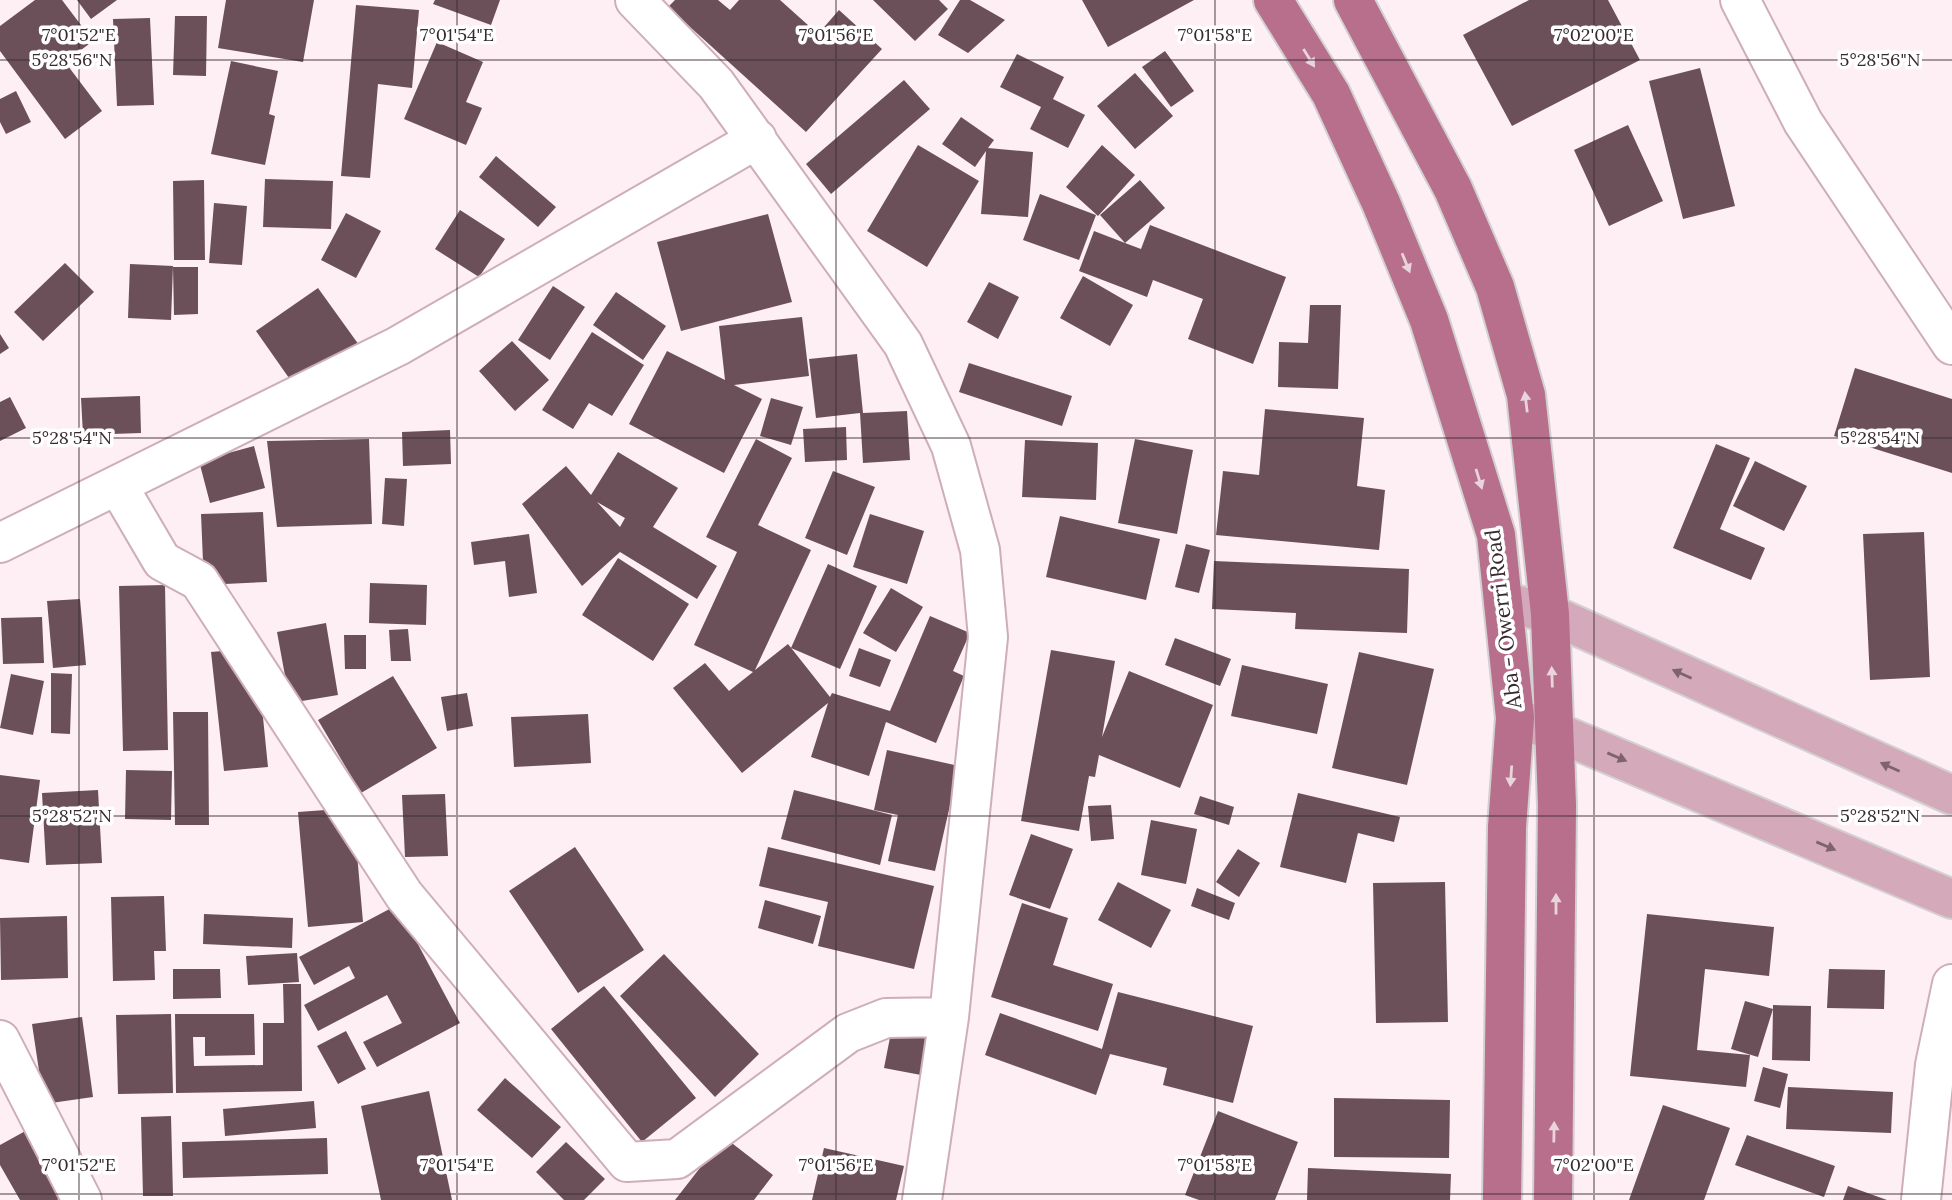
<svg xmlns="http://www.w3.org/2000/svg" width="1952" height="1200" viewBox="0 0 1952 1200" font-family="Lora,serif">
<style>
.building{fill:#6b505a;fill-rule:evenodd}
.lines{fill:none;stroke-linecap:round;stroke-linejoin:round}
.minor-casing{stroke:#ceaeba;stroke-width:42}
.major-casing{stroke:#d3d0d1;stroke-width:42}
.highway-casing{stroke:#d3d0d1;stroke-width:42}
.minor{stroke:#fff;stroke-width:38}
.major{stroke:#d4a9ba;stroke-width:38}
.highway{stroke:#b76f8c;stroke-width:38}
.oneway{fill:#e9d4dc}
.oneway2{fill:#7e636e}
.ticks{fill:none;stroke:#372a2f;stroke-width:2;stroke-opacity:0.45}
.labels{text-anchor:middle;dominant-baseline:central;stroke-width:7;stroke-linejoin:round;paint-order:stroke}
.street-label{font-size:21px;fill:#372a2f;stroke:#fff}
.ticks-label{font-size:18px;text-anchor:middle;fill:#372a2f;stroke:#fff;stroke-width:7;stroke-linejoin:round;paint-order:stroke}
</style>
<rect width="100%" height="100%" fill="#fdeff4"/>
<path class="building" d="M35,0H62L93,41L65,62L102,111L65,139L0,51V26Z
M77,0H117L91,19Z
M226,0H314L303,62L218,48Z
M435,0H500L491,25L433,4Z
M675,0H718L730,10L739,0H780L818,34L839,10L882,49L806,132L668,7Z
M873,0H939L948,9L915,41Z
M960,0H970L1005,20L968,53L938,35Z
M1082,0H1194L1108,47Z
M1529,0H1608L1640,60L1512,126L1463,35Z
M356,5L419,10L412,88L378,84L370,178L341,176Z
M175,16H207L206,76L173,75Z
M150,18L154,105L117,106L113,19Z
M437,42L483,62L466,102L482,108L466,145L404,119Z
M1165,51L1194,91L1171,107L1142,67Z
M1017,54L1064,77L1053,99L1085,115L1068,148L1030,129L1041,107L1000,87Z
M231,61L278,71L269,114L275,116L265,165L211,154Z
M1700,68L1735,206L1683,219L1649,81Z
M1135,73L1173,116L1135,149L1097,106Z
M904,80L930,109L831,194L806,164Z
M16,91L31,122L6,134L0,122V99Z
M961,117L994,140L988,148L1033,152L1028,217L981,214L986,151L975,167L942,144Z
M1628,125L1663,201L1609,226L1574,150Z
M918,145L979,181L927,267L867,231Z
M1102,145L1135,175L1098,216L1066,187Z
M496,156L556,207L538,227L479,177Z
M265,179L333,181L331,229L263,227Z
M204,180L205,260H174L173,181Z
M1140,180L1165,208L1125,243L1141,249L1150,225L1286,277L1253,364L1188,339L1203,299L1153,280L1147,297L1079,271L1094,231L1125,243L1100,215Z
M1040,194L1096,215L1079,260L1023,240Z
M214,203L247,206L242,265L209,263Z
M460,210L505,239L479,277L435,249Z
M346,213L381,231L356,278L321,260Z
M768,214L792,302L681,331L657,242Z
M65,263L94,292L43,341L14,312Z
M130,264L173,266L171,320L128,318Z
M173,267H198V314L174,315Z
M1083,276L1133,305L1110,346L1060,318Z
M989,282L1019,297L998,339L967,322Z
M553,286L585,307L550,360L518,340Z
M318,288L359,345L296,388L256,331Z
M616,292L666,326L643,360L593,325Z
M1310,305H1341L1338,389L1278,387L1279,342L1308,343Z
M802,317L809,376L734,385L762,399L724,473L629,424L667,351L725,380L719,326Z
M592,332L644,365L612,416L589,403L573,429L542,410Z
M0,334L9,348L0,354Z
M512,341L549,380L515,411L479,371Z
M857,354L863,413L907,411L910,460L863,463L860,413L816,418L809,359Z
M969,363L1072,396L1062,426L959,392Z
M1855,368L1952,399V473L1834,436Z
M140,396L141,433L83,435L81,398Z
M10,397L26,428L0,441V402Z
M771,398L803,407L791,445L760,436Z
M1265,409L1364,418L1357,486L1385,490L1379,550L1216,535L1223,471L1259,475Z
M846,427L847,460L805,462L803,429Z
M450,430L451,464L403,466L402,432Z
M369,439L372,524L277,527L267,441Z
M756,439L792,458L758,525L811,550L755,670L788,644L830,697L832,693L890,711L930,616L970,633L953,671L964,676L936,743L886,722L869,776L811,757L828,703L742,773L673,688L705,663L729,691L753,672L694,645L737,552L706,537Z
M1135,439L1193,450L1177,534L1118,523Z
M1025,440L1098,443L1096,500L1022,497Z
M1716,444L1750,458L1720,529L1765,548L1751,580L1673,548Z
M254,446L265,488L210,503L199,461Z
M618,452L678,488L653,527L717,566L697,599L620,552L582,586L522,504L566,466L591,495ZM597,502L625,518L620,527Z
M1755,461L1807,486L1784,531L1733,506Z
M833,471L875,487L847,555L805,538Z
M385,478L407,479L404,526L382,524Z
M263,512L267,582L204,585L201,514Z
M870,514L924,531L907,584L853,567Z
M1060,516L1160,539L1146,600L1046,577Z
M1924,532L1930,677L1870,680L1863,534Z
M529,534L537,593L509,597L505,561L474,565L471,542Z
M1186,544L1210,550L1199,593L1175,587Z
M618,558L689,604L653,661L582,615Z
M1214,561L1409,569L1407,633L1295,629L1296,613L1212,609Z
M828,564L877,586L840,669L791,648Z
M370,583L427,585L426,625L369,623Z
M165,585L168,750L123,751L119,586Z
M891,588L923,607L896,652L863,633Z
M80,599L86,665L53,668L47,601Z
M42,617L44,663L3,664L1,618Z
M326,623L338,695L290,703L277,632Z
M408,629L411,661H391L389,630Z
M344,635H366V669H345Z
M1175,638L1231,659L1220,686L1165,665Z
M256,648L268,767L224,771L211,652Z
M859,648L891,660L880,687L849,676Z
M1051,650L1115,661L1102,737L1129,671L1213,705L1180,788L1099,755L1095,777L1089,776L1079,831L1021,821Z
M1359,652L1434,669L1407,785L1332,768Z
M1242,665L1328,684L1317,734L1231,716Z
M51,673L72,674L70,734L51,733Z
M11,674L44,681L33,735L0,728Z
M393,676L437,748L361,793L318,720Z
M467,693L473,726L447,731L441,697Z
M173,712H208L209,825H175Z
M588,714L591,763L514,767L511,717Z
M887,750L959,766L935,871L888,861L898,815L874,810Z
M126,770L172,771L171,820L125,819Z
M0,775L40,780L29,863L0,859Z
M98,790L102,863L46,865L42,793Z
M794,790L892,815L880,865L781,839Z
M1298,793L1400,817L1394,842L1358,833L1346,883L1280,867Z
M445,794L448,856L405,857L402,795Z
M1200,796L1234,807L1229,825L1194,814Z
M1111,805L1114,839L1091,841L1088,806Z
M353,808L363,922L308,927L298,812Z
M1151,820L1197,829L1186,884L1141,875Z
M1031,834L1073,849L1050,909L1009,895Z
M575,847L644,950L578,993L509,891Z
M768,847L934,886L914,969L818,946L828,902L759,886Z
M1238,849L1260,863L1239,897L1216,882Z
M1118,882L1171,910L1151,948L1098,920Z
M1445,882L1448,1022L1376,1023L1373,883Z
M1197,888L1235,903L1229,920L1191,906Z
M164,896L166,951H154L155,980L113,981L111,897Z
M765,900L821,916L813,944L758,928Z
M1022,903L1068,918L1053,965L1113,984L1098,1031L991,997Z
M397,905L460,1023L377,1067L363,1042L402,1023L387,995L318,1031L304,1005L355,978L349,966L314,985L299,957Z
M204,914L293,918L292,948L203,944Z
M1647,914L1774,927L1769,976L1705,969L1697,1050L1750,1055L1746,1087L1630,1076Z
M67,916L68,978L1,980L0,918Z
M297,953L299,982L248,985L246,956Z
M664,954L759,1054L715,1097L620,996Z
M173,969H220L221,998L173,999Z
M1829,969L1885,970L1884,1009L1827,1008Z
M283,984H301L302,1091L176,1093L175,1014H254L255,1055L205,1056V1037H193L194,1066L263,1065V1023H284Z
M604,986L696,1098L642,1142L551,1029Z
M1118,992L1253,1026L1233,1103L1163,1085L1167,1068L1110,1054L1096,1095L985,1055L1000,1013L1102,1049Z
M1745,1001L1773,1009V1005L1811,1006L1810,1061L1772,1060L1773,1009L1758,1057L1731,1049Z
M896,1007L932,1014L921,1075L884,1068Z
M171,1014L173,1093L118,1094L116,1015Z
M82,1017L93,1097L44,1104L32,1024Z
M346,1031L366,1069L338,1084L317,1046Z
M1763,1067L1788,1074L1780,1108L1754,1101Z
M505,1078L561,1127L532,1158L477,1110Z
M1788,1087L1893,1092L1891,1133L1786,1129Z
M429,1091L452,1200H381L361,1106Z
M1334,1098L1450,1100L1449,1158L1334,1157Z
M314,1101L316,1128L225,1136L223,1109Z
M1663,1105L1730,1128L1704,1200H1629Z
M1218,1111L1298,1142L1275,1200H1199L1185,1195Z
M171,1116L173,1196H143L141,1117Z
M29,1129L66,1195L57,1200H20L0,1165V1145Z
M1747,1135L1835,1166L1824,1197L1735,1165Z
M724,1137L773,1175L754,1200H675Z
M327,1138L328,1174L183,1178L182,1142Z
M566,1142L605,1179L584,1200H564L536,1172Z
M824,1148L904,1166L896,1200H812Z
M1308,1168L1451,1174L1450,1200H1307Z
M1848,1186L1887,1200H1843Z"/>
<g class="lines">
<g class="minor-casing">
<path id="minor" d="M635,0L716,84L903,344L951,446L980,550L988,637L949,1017L922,1200
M1740,0L1803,122L1952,345
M118,486L162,561L199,581L404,895L627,1162L677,1159L848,1033L886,1018L949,1017
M0,543L398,346L757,139
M0,1040L82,1200
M1921,1200L1935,1065L1952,984"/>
</g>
<g class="major-casing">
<path id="major" d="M1503,601L1550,614L1952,795
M1524,721L1554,731L1952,899"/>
</g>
<g class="highway-casing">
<path id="highway" d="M1273,0L1331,94L1381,203L1429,320L1496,535L1515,718L1507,827L1502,1200
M1353,0L1453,189L1495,287L1526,395L1550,614L1557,805L1553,1200"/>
</g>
<use href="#minor" class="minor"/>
<use href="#major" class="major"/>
<use href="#highway" class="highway"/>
</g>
<defs><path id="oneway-solid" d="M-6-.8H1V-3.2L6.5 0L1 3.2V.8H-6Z" transform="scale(1.75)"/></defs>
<g class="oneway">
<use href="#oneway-solid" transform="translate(1309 58) rotate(58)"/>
<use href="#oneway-solid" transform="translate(1406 263) rotate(68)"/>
<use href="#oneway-solid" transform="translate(1526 402) rotate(-97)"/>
<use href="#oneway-solid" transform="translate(1479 479) rotate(73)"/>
<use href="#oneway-solid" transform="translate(1552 677) rotate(-92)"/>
<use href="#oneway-solid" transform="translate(1511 776) rotate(94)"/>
<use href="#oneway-solid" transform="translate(1556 904) rotate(-90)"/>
<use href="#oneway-solid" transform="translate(1554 1132) rotate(-89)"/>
</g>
<g class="oneway2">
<use href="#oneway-solid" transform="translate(1682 674) rotate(-156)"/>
<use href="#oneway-solid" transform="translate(1617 757) rotate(23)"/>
<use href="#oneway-solid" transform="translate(1890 767) rotate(-156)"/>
<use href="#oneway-solid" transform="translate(1826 846) rotate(23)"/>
</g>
<path class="ticks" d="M79,0V1200M457,0V1200M836,0V1200M1215,0V1200M1594,0V1200M0,60H1952M0,438H1952M0,816H1952M0,1194H1952"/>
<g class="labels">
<g class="street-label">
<text transform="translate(1503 619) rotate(-97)">Aba - Owerri Road</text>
</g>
</g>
<g class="ticks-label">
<text x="79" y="41">7°01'52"E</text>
<text x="457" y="41">7°01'54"E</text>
<text x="836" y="41">7°01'56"E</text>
<text x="1215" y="41">7°01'58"E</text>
<text x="1594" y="41">7°02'00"E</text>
<text x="72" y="66">5°28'56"N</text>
<text x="1880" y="66">5°28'56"N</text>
<text x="72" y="444">5°28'54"N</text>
<text x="1880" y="444">5°28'54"N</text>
<text x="72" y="822">5°28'52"N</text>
<text x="1880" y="822">5°28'52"N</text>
<text x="79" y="1171">7°01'52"E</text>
<text x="457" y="1171">7°01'54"E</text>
<text x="836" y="1171">7°01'56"E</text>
<text x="1215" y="1171">7°01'58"E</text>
<text x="1594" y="1171">7°02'00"E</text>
</g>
</svg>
